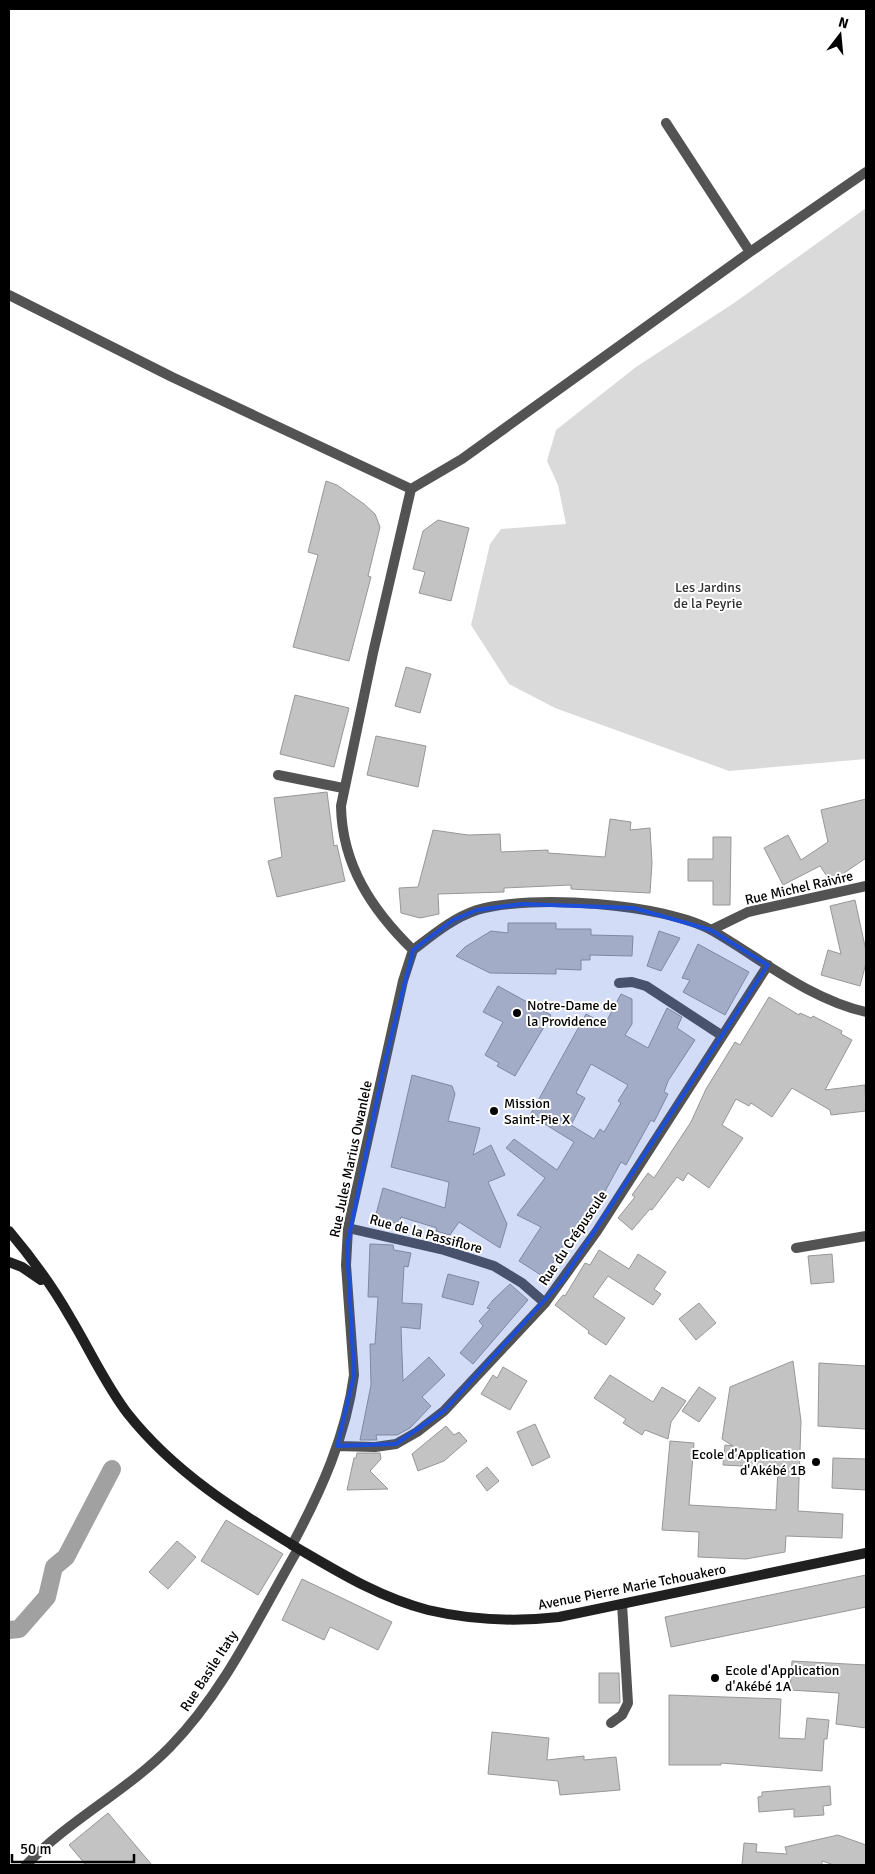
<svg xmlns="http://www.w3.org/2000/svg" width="875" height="1874" viewBox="0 0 875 1874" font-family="Signika,sans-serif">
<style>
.green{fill:#dadada}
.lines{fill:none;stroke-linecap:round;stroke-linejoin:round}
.canal{stroke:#a1a1a1;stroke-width:18}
.building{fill:#c3c3c3;stroke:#979797;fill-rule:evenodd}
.lane{stroke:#535353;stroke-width:10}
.street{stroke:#535353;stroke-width:10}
.secondary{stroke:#202020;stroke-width:10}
.marked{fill:#1d4ed8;fill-opacity:0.2;stroke:#1d4ed8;stroke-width:4;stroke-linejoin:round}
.poi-dot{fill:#000;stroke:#fff;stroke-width:2}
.labels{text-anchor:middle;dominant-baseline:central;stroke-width:4;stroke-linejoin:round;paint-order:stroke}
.park-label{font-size:14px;fill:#313131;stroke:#fff}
.street-label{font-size:14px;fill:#000;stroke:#fff}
.poi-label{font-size:14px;fill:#000;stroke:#fff;text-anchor:start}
</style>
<rect width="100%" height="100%" fill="#fff"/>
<path class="green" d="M866,208V759L729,771L555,708L509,684L471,625L490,544L501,529L566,524L558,485L547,461L556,430L636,367L734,303Z"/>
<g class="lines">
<path class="canal" d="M9,1630L19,1629L47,1597L54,1567L66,1557L112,1469"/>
</g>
<path class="building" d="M326,481L337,485L364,504L375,514L380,527L368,576L371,577L349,661L293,647L318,555L308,552Z
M438,520L469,528L451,601L419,593L425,572L413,569L423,531Z
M406,667L431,674L420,713L395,706Z
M295,695L349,708L334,767L280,754Z
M376,736L426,746L418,787L367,775Z
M327,792L334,846L337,845L345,881L277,897L268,861L282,857L274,798Z
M866,799V858L831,882L820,866L783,885L764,848L788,835L801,860L828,842L821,810Z
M610,819L631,822L630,830L650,828L652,863L650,893L571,889V885L504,888V892L438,894L439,914L420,918L401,913L399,888L418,887L433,830L468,835L500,834L501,852L548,850V853L605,857Z
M713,837H731L730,905H713V881H688V859H713Z
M855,900L866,951V963L860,986L821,975L828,950L841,954L830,906Z
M508,923H556V929H591V935L633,936L632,956L590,955V960H581V970L556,969V974L490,973L456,956L465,947L491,931L508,933Z
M659,931L680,938L661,971L647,966Z
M698,944L749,972L725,1015L683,992L690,980L682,978Z
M498,986L551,1015L515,1076L497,1066L499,1063L485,1055L503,1022L483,1012Z
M621,994L632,999V1024L625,1035L648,1048L667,1008L682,1017L677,1028L695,1040L668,1081L664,1092L668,1094L654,1122L651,1120L626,1165L621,1162L585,1228L571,1245L566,1242L544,1277L519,1261L541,1227L517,1215L545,1178L506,1148L514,1139L557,1170L574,1142L530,1115L586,1014L605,1024ZM591,1064L628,1085L618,1101L621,1103L604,1132L600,1129L594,1139L571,1125L585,1098L576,1093Z
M769,997L799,1015L800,1013L811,1018L813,1016L842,1031L841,1034L852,1040L825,1090L865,1085L866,1111L831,1115L830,1110L792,1088L772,1117L751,1103L749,1106L736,1099L722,1125L743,1138L709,1188L688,1173L683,1181L677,1177L652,1210L650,1209L632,1230L618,1218L635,1197L632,1195L648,1173L654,1178L691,1122L706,1089L735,1042L740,1045Z
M412,1075L452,1086L455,1094L448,1121L480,1128L473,1155L491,1145L505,1175L488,1182L507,1224L500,1248L459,1222L450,1235L436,1231L437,1228L401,1217L399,1224L375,1218L383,1188L445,1208L449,1182L391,1167Z
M370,1244L393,1245L394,1250L411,1253L408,1267L404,1266L402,1303L422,1304L420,1329L401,1327L403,1381L429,1357L445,1375L422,1397L431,1406L410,1428L397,1435H376L377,1440H360L371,1385L370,1344H375L378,1297H368Z
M599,1250L629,1269L638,1254L666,1272L654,1289L661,1294L653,1305L608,1276L593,1297L625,1318L606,1345L588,1333L589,1331L555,1305L563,1295L565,1296L585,1263L590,1265Z
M832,1254L834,1282L811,1284L808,1256Z
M448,1274L479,1282L473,1305L442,1297Z
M510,1284L528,1300L473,1364L460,1353L483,1326L479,1321L490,1309L487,1308L493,1300Z
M699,1303L716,1323L696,1340L679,1319Z
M793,1361L801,1421L798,1511L843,1514L842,1538L786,1536L785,1552L746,1559L698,1557L699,1532L662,1530L670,1441L694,1443L689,1505L776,1510L778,1468L723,1465L725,1445L733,1446L722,1439L730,1387Z
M819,1363L866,1366V1429L818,1426Z
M503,1367L527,1381L510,1410L481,1394L493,1375L497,1378Z
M610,1375L653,1402L662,1387L686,1401L671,1422L668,1439L645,1430L642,1435L623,1423L626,1419L594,1398Z
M699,1387L716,1398L699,1422L682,1411Z
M535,1424L550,1457L532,1466L517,1432Z
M446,1426L454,1435L459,1432L467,1441L444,1461L418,1471L412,1454Z
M357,1453H380L381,1459L370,1471L388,1489L347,1490L354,1458H356Z
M833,1458L866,1459V1490L832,1488Z
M487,1467L499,1481L487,1491L476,1476Z
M226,1520L283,1554L258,1595L201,1561Z
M177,1541L196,1557L168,1589L149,1572Z
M866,1575V1607L671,1647L665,1617Z
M302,1579L392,1622L378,1650L330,1627L324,1640L282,1620Z
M792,1661L866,1665V1728L836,1724L839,1693L790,1690Z
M599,1673H619L620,1703H599Z
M669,1695L781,1699L779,1738L805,1739L807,1718L829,1720L827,1739H824L822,1771L721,1763V1765H669Z
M492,1732L549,1738L547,1760L584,1756V1760L616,1757L620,1790L560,1795L558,1781L488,1774Z
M830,1786L831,1805L823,1806L824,1815L794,1817V1809L759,1812L758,1797L762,1796V1792Z
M108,1813L152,1865H86L69,1845Z
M838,1835L866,1845V1865H834L822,1861V1865H742L744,1843L757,1844L756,1852L787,1854L785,1847Z"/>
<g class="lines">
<path class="lane" d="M611,1723L622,1715L628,1703L622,1604"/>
<path class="street" d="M666,123L750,252
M9,295L172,377L411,489
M278,775L343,788
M711,930L748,912L866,886
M413,950C372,910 342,865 341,806L373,653L411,489L462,459L750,252L866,172
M413,950C434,934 453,918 477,910C531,894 664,903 713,931C763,960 809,999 866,1012
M619,983L632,982L646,986L721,1035
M348,1228L444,1250L494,1266L522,1283L545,1303
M796,1248L866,1236
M337,1446L375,1447L396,1444L417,1432L444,1411L545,1303L597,1231L768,965
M292,1545C321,1491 346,1436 354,1375L346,1265L348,1228L403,981L413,950
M26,1865C69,1820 127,1791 170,1747C225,1691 259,1616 298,1549"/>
<path class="secondary" d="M9,1231C31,1257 53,1287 70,1317C90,1350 105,1384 128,1414C174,1472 236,1511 299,1549C340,1573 381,1598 428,1610C471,1620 515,1622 559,1617L866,1553
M9,1262L22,1267L41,1280"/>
</g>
<path class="marked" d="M522,904L634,908L711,930L768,965L562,1281L444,1411L396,1444L337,1446L354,1375L347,1246L384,1065L413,950L453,920L477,910Z"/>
<g class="poi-dot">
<circle cx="517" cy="1013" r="5"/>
<circle cx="494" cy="1111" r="5"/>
<circle cx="816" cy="1462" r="5"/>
<circle cx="715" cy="1678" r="5"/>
</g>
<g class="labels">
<g class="park-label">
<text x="708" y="587">Les Jardins<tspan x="708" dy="16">de la Peyrie</tspan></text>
</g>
<g class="street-label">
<text transform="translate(799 888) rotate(-13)">Rue Michel Raivire</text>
<text transform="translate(351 1159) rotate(-78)">Rue Jules Marius Owanlele</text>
<text transform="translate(426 1234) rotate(15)">Rue de la Passiflore</text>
<text transform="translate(573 1238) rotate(-56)">Rue du Crépuscule</text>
<text transform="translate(632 1587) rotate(-11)">Avenue Pierre Marie Tchouakero</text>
<text transform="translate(209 1671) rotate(-57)">Rue Basile Itaty</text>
</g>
<g class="poi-label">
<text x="527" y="1005">Notre-Dame de<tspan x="527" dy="16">la Providence</tspan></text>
<text x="504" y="1103">Mission<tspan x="504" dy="16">Saint-Pie X</tspan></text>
<text x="806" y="1454" text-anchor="end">Ecole d'Application<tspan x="806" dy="16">d'Akébé 1B</tspan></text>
<text x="725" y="1670">Ecole d'Application<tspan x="725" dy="16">d'Akébé 1A</tspan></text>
</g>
</g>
<rect width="875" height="1874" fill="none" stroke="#000000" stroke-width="20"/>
<g transform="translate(840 35) rotate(16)" stroke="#ffffff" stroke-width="4" paint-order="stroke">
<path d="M0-4L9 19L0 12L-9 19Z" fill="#000000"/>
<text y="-8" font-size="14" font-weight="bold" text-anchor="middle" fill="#000000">N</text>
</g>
<path d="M12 1854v8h122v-8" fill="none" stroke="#000000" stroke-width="2.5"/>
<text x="20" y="1854" font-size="15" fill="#000000" stroke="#ffffff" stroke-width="4" paint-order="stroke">50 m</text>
</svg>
